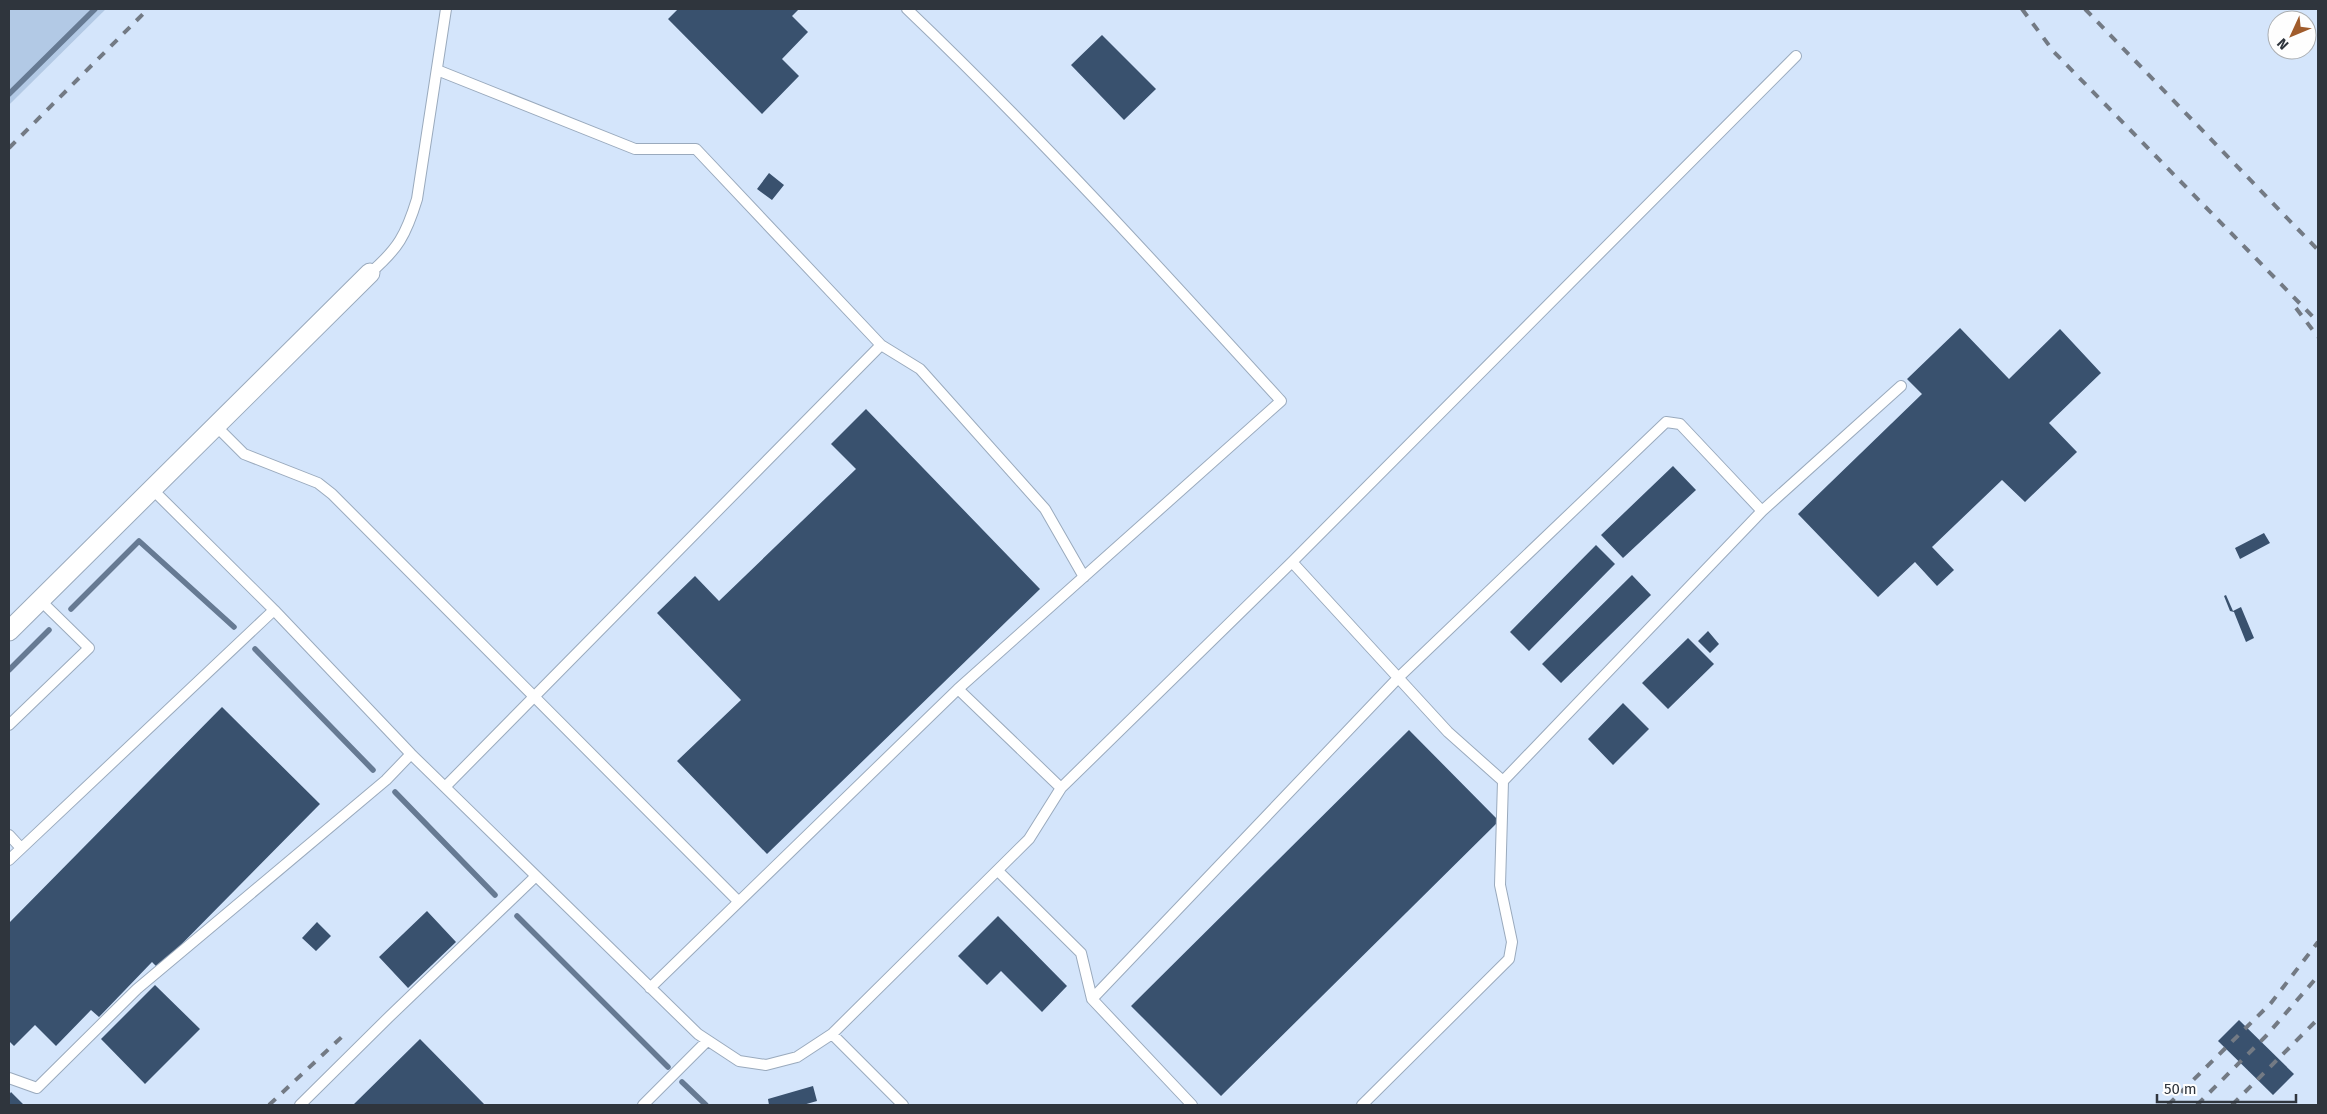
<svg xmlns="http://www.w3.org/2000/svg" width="2327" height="1114" viewBox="0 0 2327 1114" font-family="'Fira Sans',sans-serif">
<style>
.built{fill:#d4e5fb;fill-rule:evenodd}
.green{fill:#b2c9e5}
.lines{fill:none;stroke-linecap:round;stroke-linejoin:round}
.stream{stroke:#667a93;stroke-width:5.5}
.building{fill:#39516e}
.service-casing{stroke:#9aaabd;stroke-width:12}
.minor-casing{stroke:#9aaabd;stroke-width:21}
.service{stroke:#fff;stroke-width:10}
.minor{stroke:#fff;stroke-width:19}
.rail{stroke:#737a84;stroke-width:4;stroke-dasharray:9 9;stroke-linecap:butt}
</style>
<rect width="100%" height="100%" fill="#e7f1fe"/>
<path class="built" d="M106,9H2318V1105H9V105ZM2277,20H2307V50H2277Z"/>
<path class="green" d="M9,9H106L9,105Z"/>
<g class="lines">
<path class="stream" d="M9,94L95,9
M71,609L139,541L234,627
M255,649L373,770
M9,670L49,630
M395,792L495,895
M517,916L668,1067
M682,1082L706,1105"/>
</g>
<path class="building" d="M678,9H799L792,16L808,32L782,59L799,76L762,114L668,19Z
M1102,35L1156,89L1124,120L1071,65Z
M769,173L784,185L772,200L757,189Z
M1960,328L2009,379L2060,329L2101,373L2049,423L2077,452L2025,502L2002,480L1932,547L1954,570L1937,586L1915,562L1878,597L1798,514L1922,394L1907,379Z
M866,409L1040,589L767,854L677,761L741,700L657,613L695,576L719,601L856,469L831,444Z
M1673,466L1696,490L1623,558L1601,535Z
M2264,533L2270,543L2240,559L2235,548Z
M1596,545L1615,564L1529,651L1510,632Z
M1632,575L1651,595L1561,683L1542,664Z
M2226,595L2233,611L2241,607L2254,638L2246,642L2234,612L2230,611L2224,596Z
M1708,631L1719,644L1710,653L1698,641Z
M1688,638L1714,664L1668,709L1642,683Z
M1623,703L1649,729L1613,765L1588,739Z
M222,707L320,804L158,968L152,962L99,1017L91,1010L56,1046L35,1025L14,1046L9,1041V923Z
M1409,730L1499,821L1221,1096L1131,1006Z
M427,911L456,942L408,988L379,957Z
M998,916L1067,986L1042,1012L1001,971L987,985L958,956Z
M317,922L331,936L316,951L302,938Z
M155,985L200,1029L145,1084L101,1039Z
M2239,1020L2294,1074L2273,1095L2218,1041Z
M420,1039L485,1105H353Z
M813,1086L817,1101L803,1105H769L768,1099Z
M11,1092L24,1105H9V1095Z"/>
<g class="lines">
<g class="service-casing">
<path id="service" d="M437,70L635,149H696L881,345L445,787
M370,273C398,249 406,235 417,199L446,9
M881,345L920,369L1045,509L1084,577
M216,426L244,454L318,483L332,494L738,901
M152,489L274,610L411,754L698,1034L739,1061L766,1065L797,1057L832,1034L1029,839L1061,788L1292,562L1796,56
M1292,562L1448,732L1503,781
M958,689L1061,788
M9,725L89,648L40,600
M9,835L21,848
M9,860L274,610
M998,871L1081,953L1092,999L1192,1105
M650,988L958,689L1281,401C1159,267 1038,134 907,9
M1092,999L1399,677L1666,422L1680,424L1762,511
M832,1034L903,1105
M9,1078L37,1088L137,989L386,780L411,754
M300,1105L390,1016L536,876
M643,1105L707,1041
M1362,1105L1509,959L1512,942L1500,885L1503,781L1762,511L1901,386"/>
</g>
<g class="minor-casing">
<path id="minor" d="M9,631L370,273"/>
</g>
<use href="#service" class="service"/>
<use href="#minor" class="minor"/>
<path class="rail" d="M2022,9L2054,52L2318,322
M2085,9L2318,250
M9,148L148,9
M2296,308L2318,337
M269,1105L347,1032
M2168,1105L2271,1003L2318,942
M2197,1105L2266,1036L2318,976
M2232,1105L2318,1019"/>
</g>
<rect width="2327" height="1114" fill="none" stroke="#2f353d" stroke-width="20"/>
<g transform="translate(2292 35) rotate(226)"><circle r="24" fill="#fefefe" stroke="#abaeb1"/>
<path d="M0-4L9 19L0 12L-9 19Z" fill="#a05c2c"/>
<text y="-8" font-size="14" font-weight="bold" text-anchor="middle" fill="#2f353d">N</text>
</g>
<path d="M2157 1094v8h139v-8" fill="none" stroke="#2f353d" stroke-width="2.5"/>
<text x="2164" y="1094" font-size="15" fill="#2f353d" stroke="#fefefe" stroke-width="4" paint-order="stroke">50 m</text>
</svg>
